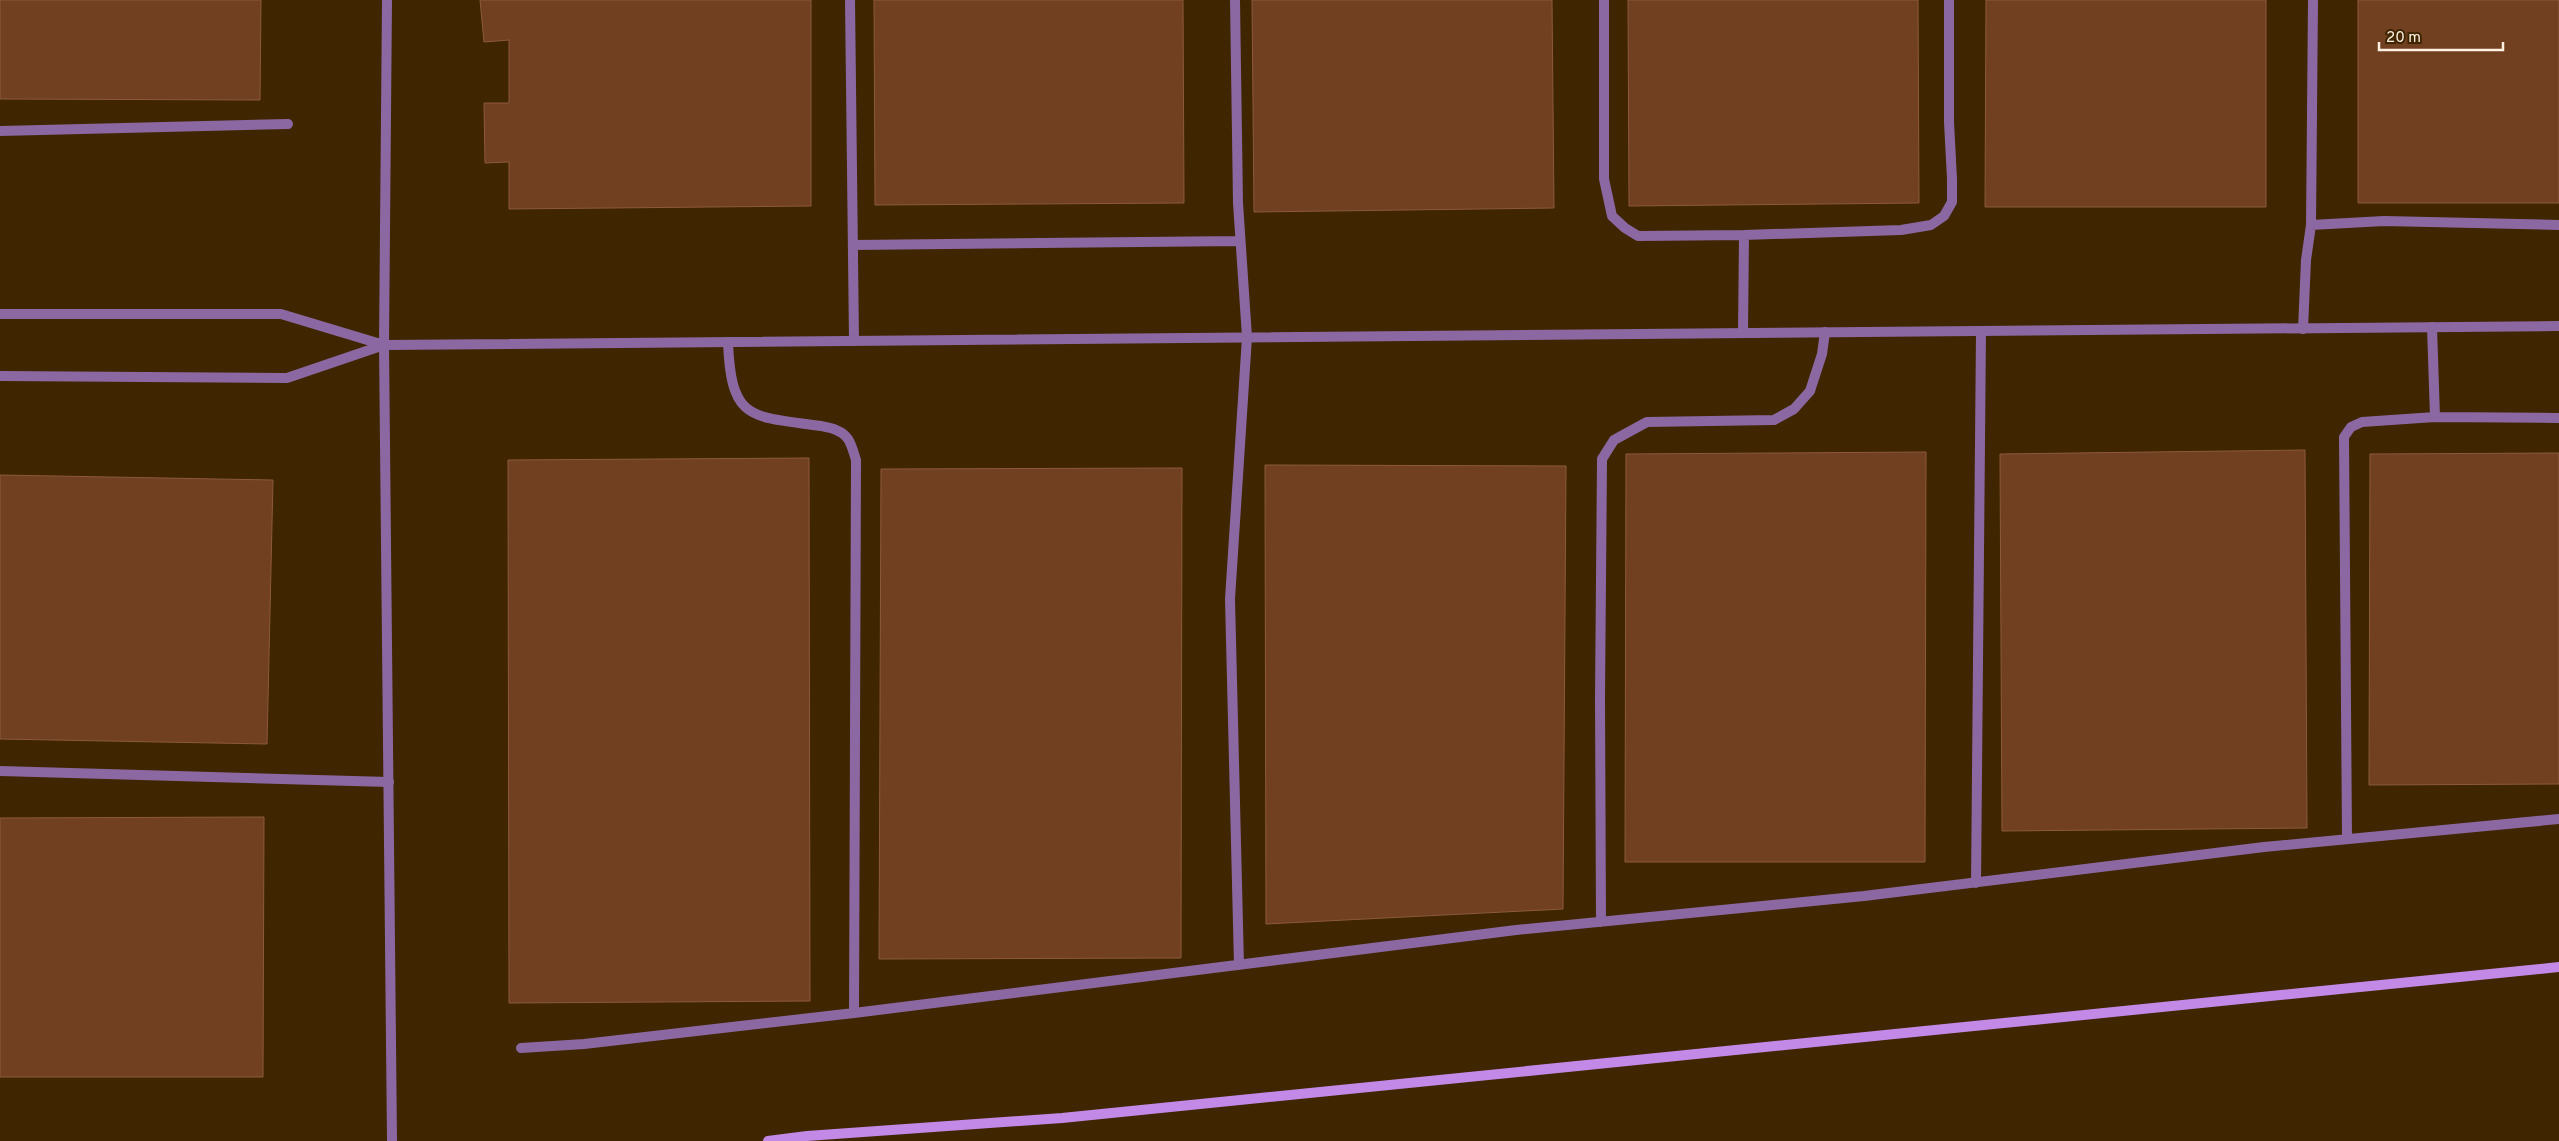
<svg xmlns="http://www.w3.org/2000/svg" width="2559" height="1141" viewBox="0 0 2559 1141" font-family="Overpass,sans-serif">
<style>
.building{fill:#704021;stroke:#8d5a3c}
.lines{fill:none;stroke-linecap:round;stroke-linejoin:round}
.lane{stroke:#8b68a2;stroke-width:10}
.street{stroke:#8b68a2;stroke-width:10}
.secondary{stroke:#c289e7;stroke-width:10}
</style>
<rect width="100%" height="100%" fill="#3f2500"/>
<path class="building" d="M0,0H261L260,100L0,99Z
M480,0H811V206L509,209V162L485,163L484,103H509V40L484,42Z
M874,0H1183L1184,203L875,205Z
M1252,0H1552L1554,208L1254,212Z
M1628,0H1918L1919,203L1629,206Z
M1986,0H2266V207H1985Z
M2358,0H2559V203H2358Z
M2305,450L2307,828L2002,831L2000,454Z
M1926,452L1925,862H1625L1626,454Z
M2559,453V784L2369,785L2370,454Z
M809,458L810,1001L509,1003L508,460Z
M1265,465L1566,466L1563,909L1266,924Z
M1182,468L1181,958L879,959L881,469Z
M0,475L273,480L267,744L0,739Z
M264,817L263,1077H0V818Z"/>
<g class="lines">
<path class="lane" d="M850,0L854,341
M1235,0L1238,203L1247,337L1230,599L1239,965
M1604,0V179L1612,216L1625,228L1638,236L1744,235L1743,333
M0,131L288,124
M2311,225L2313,0
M1744,235L1901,230L1931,225L1944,216L1952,202V179L1949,122V0
M853,245L1240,241
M2432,327L2435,417
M2303,329L2306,260L2311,225L2384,221L2559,225
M728,342C731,422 751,416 821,426C831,428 842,430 848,439C852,445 854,454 856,460L854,1013
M0,771L389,782
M2347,839L2344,437L2351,427L2362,422L2435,417L2559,418
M1976,883L1981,331
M1601,922L1600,698L1602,459L1614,440L1647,422L1774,420L1794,409L1810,391L1822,354L1825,332
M521,1048L584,1044L854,1013L1516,930L1864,896L2264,847L2559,819"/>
<path class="street" d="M387,0L384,345L392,1141
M0,314H281L384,345L2559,326
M0,376L287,378L384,345"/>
<path class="secondary" d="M768,1141L807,1136L1062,1118L2559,967"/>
</g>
<path d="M2379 42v8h124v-8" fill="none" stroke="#fef1e2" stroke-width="2.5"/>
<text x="2386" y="42" font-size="15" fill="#fef1e2" stroke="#3f2500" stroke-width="4" paint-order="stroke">20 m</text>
</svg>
